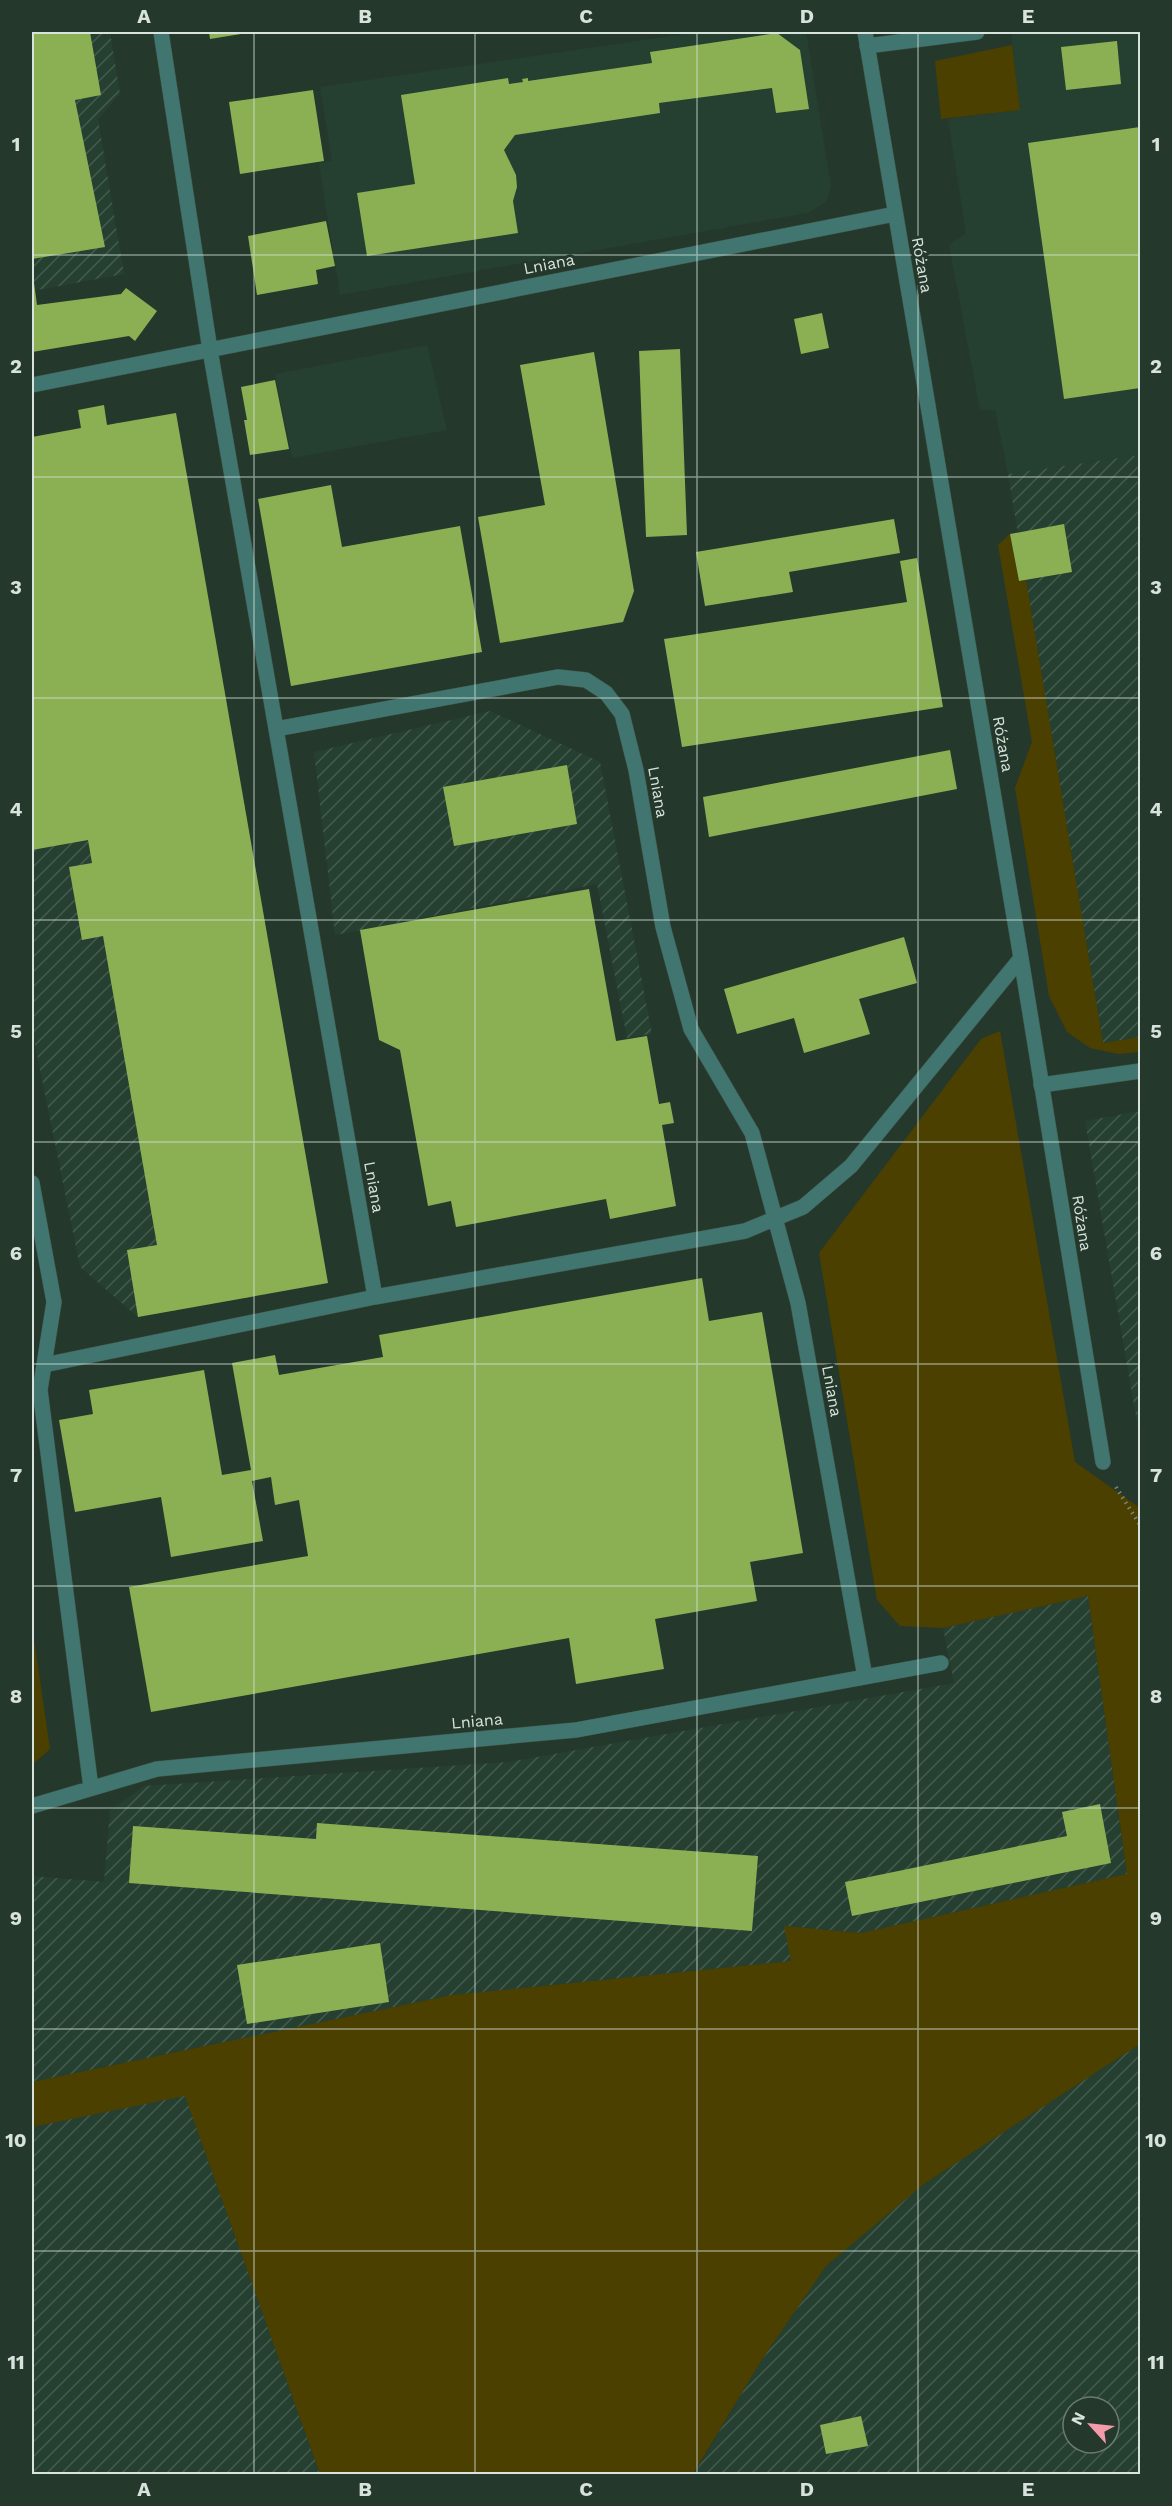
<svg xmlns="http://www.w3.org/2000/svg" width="1172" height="2506" viewBox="0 0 1172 2506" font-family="'Work Sans',sans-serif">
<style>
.built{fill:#254030}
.industrial{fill:url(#industrial-furrows);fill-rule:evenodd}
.green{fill:#4b4000}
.building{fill:#8bb053}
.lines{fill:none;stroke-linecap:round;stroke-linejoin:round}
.service-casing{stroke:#415348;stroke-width:16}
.minor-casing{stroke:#415348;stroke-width:16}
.path{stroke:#76867c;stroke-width:4;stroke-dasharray:1.5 4.5;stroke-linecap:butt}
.service{stroke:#407570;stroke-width:15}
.minor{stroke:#407570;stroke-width:15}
.grid{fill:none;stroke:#d7e3dc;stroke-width:1.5;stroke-opacity:0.55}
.labels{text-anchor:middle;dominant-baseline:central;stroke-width:6;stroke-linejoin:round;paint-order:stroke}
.street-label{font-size:16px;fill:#d7e3dc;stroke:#25382c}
.neatline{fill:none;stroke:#d7e3dc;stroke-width:2}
.grid-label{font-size:20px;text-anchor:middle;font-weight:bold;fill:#d7e3dc}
</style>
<defs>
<pattern id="industrial-furrows" width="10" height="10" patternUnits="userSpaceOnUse" patternTransform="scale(1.5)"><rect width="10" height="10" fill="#254030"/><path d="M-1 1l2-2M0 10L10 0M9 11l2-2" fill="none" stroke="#445b4d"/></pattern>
</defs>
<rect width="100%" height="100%" fill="#25382c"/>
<path class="built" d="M699,32H806L831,186L826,202L808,213L340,295L319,163L332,161L320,87Z
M1011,32H1140V455L1008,474L995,410H980L949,245L966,233L948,119L1020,110Z
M427,345L447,430L292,458L275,374Z"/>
<path class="industrial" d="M32,32H110L120,94L98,119L124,274L32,291Z
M176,413L328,1283L138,1317L80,1267L32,1030V437Z
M1140,455V1037L1103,1043L1008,474Z
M490,711L600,762L652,1034L627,1038L597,884L335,935L314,752Z
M1140,1111V1440L1085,1121Z
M1088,1596L1127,1874L861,1933L785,1926L792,1961L452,1995L32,2082V1876L104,1882L110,1811L144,1786L509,1762L954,1683L943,1628Z
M1140,2044V2474H694L761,2361L826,2266L924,2184ZM1073,2407H1109V2443H1073Z
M185,2095L320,2474H32V2127Z"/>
<path class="green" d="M1012,45L1020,110L941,119L935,61Z
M1010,534L1019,581L1026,580L1103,1043L1140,1037V1052L1118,1054L1090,1048L1067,1032L1049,996L1015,788L1032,742L998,545Z
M1000,1031L1075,1462L1140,1508V2044L924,2184L826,2266L761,2361L693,2474H320L185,2096L32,2127V2082L452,1995L791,1961L784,1926L861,1933L1127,1874L1088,1596L943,1628L900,1626L877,1600L819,1253L981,1039Z
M32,1626L50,1749L32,1765Z"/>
<path class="building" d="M32,32H90L101,95L75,100L105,247L32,259Z
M209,32H247V33L210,39Z
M777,33L800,50L809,109L776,113L772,88L659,103L660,113L515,135L504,150L516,175L517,187L513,201L518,233L367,256L357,193L415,184L401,95L508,78L509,84L523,82L522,79L528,78V81L652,63L650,52Z
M1117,41L1121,84L1066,90L1061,47Z
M313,90L324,161L240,174L229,102Z
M1140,127V388L1064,399L1028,143Z
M326,221L335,266L316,270L318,284L257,295L248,236Z
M33,275L37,305L121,294L126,288L157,311L135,341L129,336L32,352Z
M822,313L829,348L801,354L794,319Z
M680,349L687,535L646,537L639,351Z
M594,352L634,591L623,622L500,643L478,517L545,505L520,365Z
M275,380L289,449L250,455L244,420H247L241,387Z
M104,405L107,425L176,413L328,1283L138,1317L127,1250L157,1245L103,936L82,940L69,867L92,863L88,840L32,850V541H34L32,529V437L81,428L78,410Z
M331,485L342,547L460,526L482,652L291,686L258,499Z
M894,519L900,553L789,572L793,592L705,606L696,552Z
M1064,524L1072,572L1019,581L1010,534Z
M917,558L943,707L682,747L664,639L907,602L900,561Z
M950,750L957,789L709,837L703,797Z
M567,765L577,824L454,846L443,787Z
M589,889L616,1041L647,1036L659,1104L670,1102L674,1123L662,1125L676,1206L610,1219L606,1199L456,1227L451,1201L428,1206L400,1050L379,1040L360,930Z
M904,937L917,983L859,999L870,1034L804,1053L794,1018L737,1034L724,989Z
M702,1278L709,1321L762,1312L803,1553L750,1562L757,1601L655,1619L664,1669L576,1684L569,1638L151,1712L129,1587L308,1556L299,1500L275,1505L271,1477L252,1481L263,1541L171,1557L161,1497L75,1512L59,1420L93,1414L89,1390L204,1370L222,1475L251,1470L232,1363L275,1355L279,1375L383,1357L379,1335Z
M1100,1804L1111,1863L852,1916L845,1882L1067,1836L1062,1812Z
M317,1823L758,1856L752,1931L129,1883L133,1826L316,1839Z
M380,1943L389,2002L247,2024L237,1965Z
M861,2416L868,2446L826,2454L820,2425Z"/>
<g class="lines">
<g class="service-casing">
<path id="service" d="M867,46L977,32
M1041,1085L1140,1071"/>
</g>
<g class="minor-casing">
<path id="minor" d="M161,32L210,350L375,1297
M865,32L1021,958L1103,1462
M32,385L895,214
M276,729L558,677L586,680L606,693L622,714L636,770L663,927L691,1029L752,1133L798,1303L865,1677
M32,1183L54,1302L40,1390L91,1788
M44,1365L375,1297L745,1231L803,1207L851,1166L1021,958
M32,1806L157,1769L576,1730L941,1663"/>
</g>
<path class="path" d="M1116,1487L1140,1525"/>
<use href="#service" class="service"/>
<use href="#minor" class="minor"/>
</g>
<path class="grid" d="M254,32V2474M475,32V2474M697,32V2474M918,32V2474M32,255H1140M32,477H1140M32,698H1140M32,920H1140M32,1142H1140M32,1364H1140M32,1586H1140M32,1808H1140M32,2029H1140M32,2251H1140"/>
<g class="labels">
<g class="street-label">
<text transform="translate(549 264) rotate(-11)">Lniana</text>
<text transform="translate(922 265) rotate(80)">Różana</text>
<text transform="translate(1003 744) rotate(80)">Różana</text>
<text transform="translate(658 792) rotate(80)">Lniana</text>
<text transform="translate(374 1187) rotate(80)">Lniana</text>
<text transform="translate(1082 1223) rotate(81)">Różana</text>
<text transform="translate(832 1391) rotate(80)">Lniana</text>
<text transform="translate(477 1721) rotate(-5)">Lniana</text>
</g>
</g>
<rect width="1172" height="2506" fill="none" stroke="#25382c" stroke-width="66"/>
<g transform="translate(1091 2425) rotate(297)"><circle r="28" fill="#25382c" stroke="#6c7c72" stroke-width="1.5"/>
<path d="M0-4.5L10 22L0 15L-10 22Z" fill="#f39aab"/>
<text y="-9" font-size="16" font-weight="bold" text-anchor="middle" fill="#d7e3dc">N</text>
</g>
<rect x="33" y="33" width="1106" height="2440" class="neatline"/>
<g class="grid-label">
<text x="144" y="23">A</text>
<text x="365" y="23">B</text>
<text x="586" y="23">C</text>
<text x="807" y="23">D</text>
<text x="1028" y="23">E</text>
<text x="16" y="151">1</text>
<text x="1156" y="151">1</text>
<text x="16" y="373">2</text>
<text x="1156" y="373">2</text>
<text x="16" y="594">3</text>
<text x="1156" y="594">3</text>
<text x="16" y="816">4</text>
<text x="1156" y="816">4</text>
<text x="16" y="1038">5</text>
<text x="1156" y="1038">5</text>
<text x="16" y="1260">6</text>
<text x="1156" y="1260">6</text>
<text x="16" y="1482">7</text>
<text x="1156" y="1482">7</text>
<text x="16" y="1703">8</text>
<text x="1156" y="1703">8</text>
<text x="16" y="1925">9</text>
<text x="1156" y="1925">9</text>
<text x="16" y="2147">10</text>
<text x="1156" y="2147">10</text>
<text x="16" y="2369">11</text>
<text x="1156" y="2369">11</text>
<text x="144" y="2496">A</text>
<text x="365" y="2496">B</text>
<text x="586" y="2496">C</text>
<text x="807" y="2496">D</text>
<text x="1028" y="2496">E</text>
</g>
</svg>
